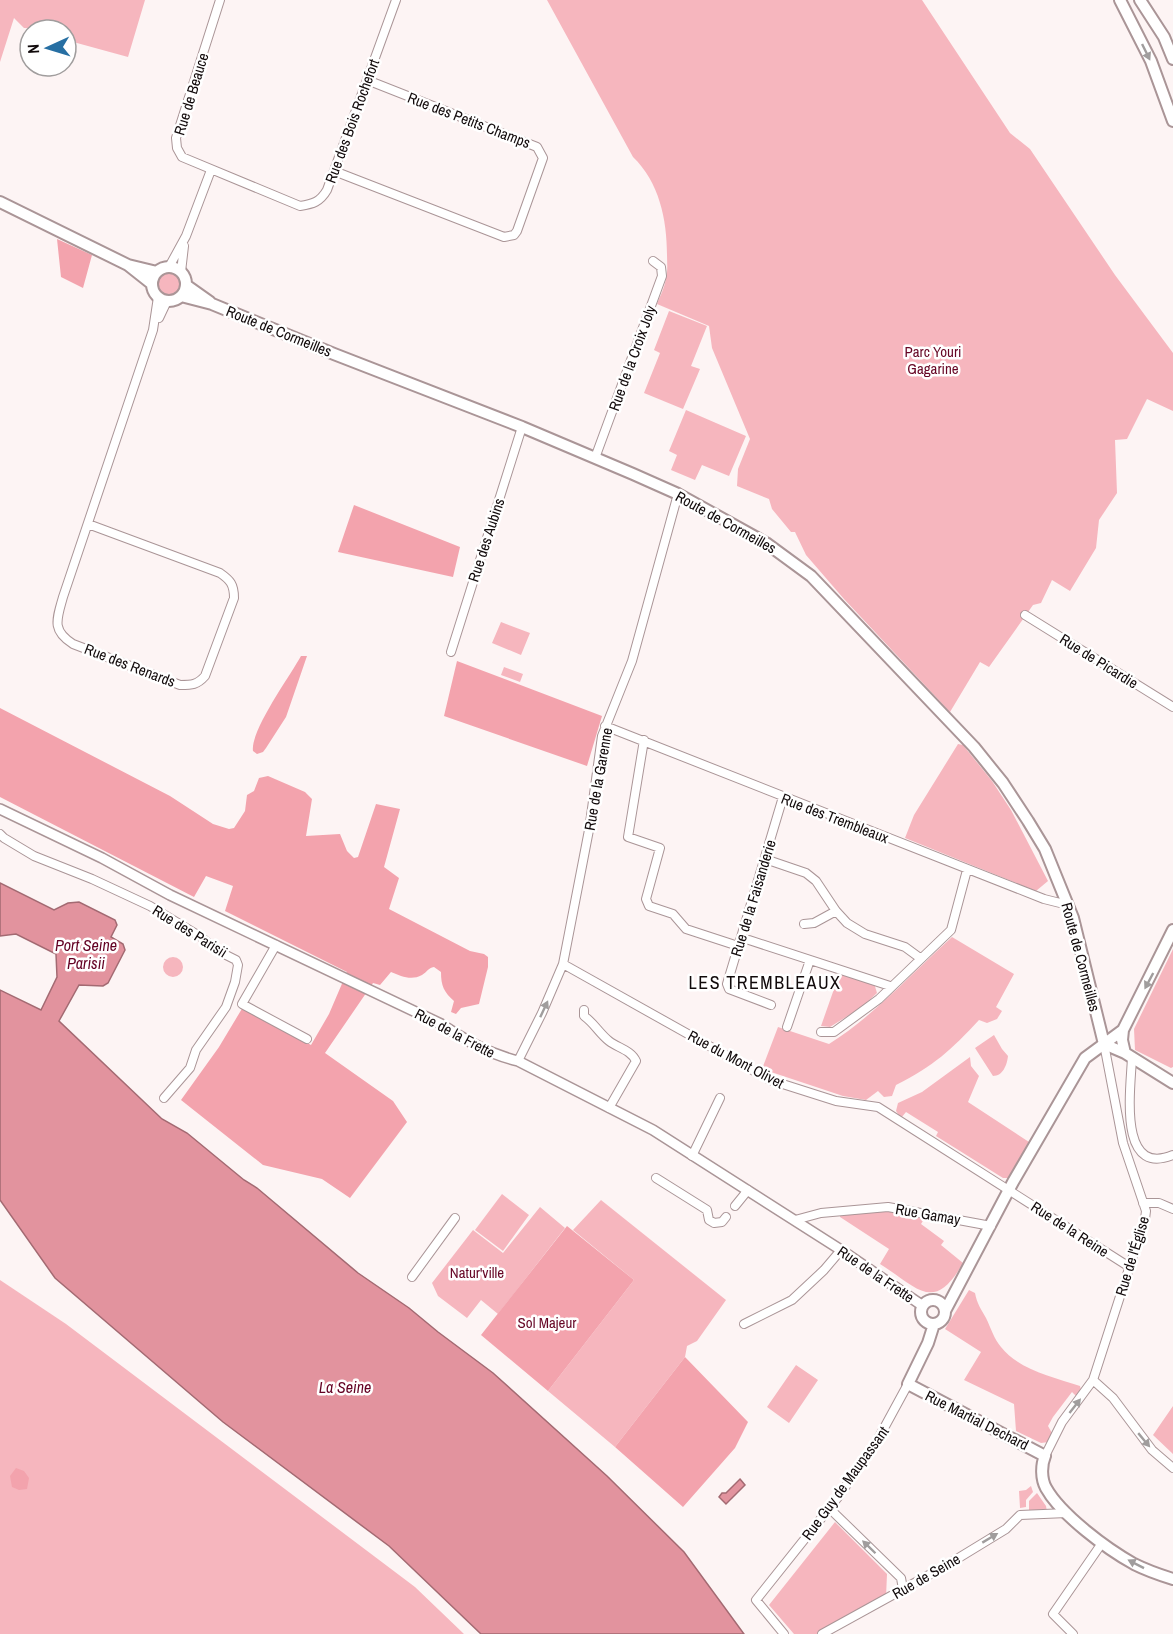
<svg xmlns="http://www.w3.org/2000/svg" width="1173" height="1634" viewBox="0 0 1173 1634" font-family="'Archivo Narrow',sans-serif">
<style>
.green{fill:#f6b6be}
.forest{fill:#f3a3ad}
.water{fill:#e2939e;stroke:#a36a72;stroke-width:1.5}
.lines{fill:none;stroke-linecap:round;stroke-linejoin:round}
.minor-casing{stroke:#aa9597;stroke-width:10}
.tertiary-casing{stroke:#aa9597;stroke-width:12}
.secondary-casing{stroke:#aa9597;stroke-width:14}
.minor{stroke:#fff;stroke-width:8}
.tertiary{stroke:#fff;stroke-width:9}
.secondary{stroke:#fff;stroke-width:10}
.oneway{fill:#a09d9d}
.labels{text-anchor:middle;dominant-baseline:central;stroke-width:5;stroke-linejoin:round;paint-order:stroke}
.street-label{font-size:15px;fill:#110a0b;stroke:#fff}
.park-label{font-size:15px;fill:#660625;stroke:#fff}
.water-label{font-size:16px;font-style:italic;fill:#630123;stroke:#fff}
.quarter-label{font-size:18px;letter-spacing:1.5px;fill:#110a0b;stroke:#fff}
</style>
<rect width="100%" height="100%" fill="#fdf4f4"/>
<path class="green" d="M0,0H145L128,57L66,40V30L24,28L14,18L0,62Z
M547,0H922L1010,133L1030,149L1115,275L1173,353V411L1147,399L1127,439L1115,440L1117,493L1099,520L1096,548L1070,591L1052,580L1041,603L1033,605L989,667L980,662L950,712L844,599L806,555L795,532H791L772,509L769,499L737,486L738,469L750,439L712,348L709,326L657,304C660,296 665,287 666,278C668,271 667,262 667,255C667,219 659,182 633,157Z
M157 284a12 12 0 1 1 24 0a12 12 0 1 1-24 0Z
M669,311L707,326L691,366L700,369L683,409L644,393L660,353L654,350Z
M686,410L746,436L729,476L702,465L695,480L671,470L677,455L669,451Z
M501,622L530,633L521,655L492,643Z
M504,667L523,674L520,682L501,675Z
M958,744L963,745L992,781L1011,810L1048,881L1036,891L905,838L914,815Z
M952,937L1014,974L996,1007L1002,1011L997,1019L987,1023L979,1020C951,1050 934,1066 896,1085L892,1096L884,1097L878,1091L866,1100L843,1096L762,1069L778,1027L829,1044C875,1015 912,973 952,937Z
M1173,949V1067L1171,1068L1135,1050L1134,1029Z
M163 967a10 10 0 1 1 20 0a10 10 0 1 1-20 0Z
M840,972L874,983L877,993L862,1007L830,1027L821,1026Z
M994,1035L1002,1049L1008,1056C1007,1065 1003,1076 993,1076L975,1048Z
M970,1057L971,1066L979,1076L968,1102L1029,1142L1008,1178H1003L936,1136L938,1132L906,1112L901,1118L896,1111L898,1103L922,1092Z
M502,1194L529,1215L503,1251L475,1230Z
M601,1200L726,1300L697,1341L687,1346L685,1357L615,1447L548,1391L634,1280L573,1230Z
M540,1207L565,1228L498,1314L481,1300L467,1318L438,1296L432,1283L473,1230L503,1253Z
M887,1210L926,1216L921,1224L944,1241L941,1245L963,1263C934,1314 918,1288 880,1264L889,1249L840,1217V1215Z
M0,1280L66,1324L415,1587L464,1634H0Z
M969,1290L975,1293C977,1304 981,1309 986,1318C991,1328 994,1339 1001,1347C1019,1370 1053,1377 1080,1386L1081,1390L1076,1396L1072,1392L1053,1417L1048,1426L1052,1433L1049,1442L1041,1443L1016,1431L1014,1404L964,1380L981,1352L945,1329Z
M796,1365L818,1380L789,1423L767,1407Z
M1173,1406V1454L1153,1435Z
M1031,1486L1033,1492L1026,1500V1507L1020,1508L1019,1491L1026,1490Z
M1037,1493L1046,1506L1047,1512H1032L1029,1510V1501Z
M835,1522L887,1574L886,1597L818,1634H794L769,1605Z"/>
<path class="forest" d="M57,239L92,255L83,288L61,277Z
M354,505L460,547L453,577L338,552Z
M301,656H307L286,717L266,748L263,752L257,754L253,751C250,731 290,676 301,656Z
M457,661L602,716L587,766L444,716Z
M0,708L170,796L213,824L229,829L234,828L245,811L247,795L254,791L259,778L268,776L305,792L312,799L306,836L340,834L347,851L354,858L358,857L376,804L400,809L384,867L399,878L389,909L470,951L484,954L488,957V967L479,1004L461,1008L456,1014L451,1012L454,1001C444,992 441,986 441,972L434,967C428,968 427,972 422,975C411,981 401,976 391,972L380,985L373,983L325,1053L393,1101L407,1122L350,1198L322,1179L263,1165L181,1100L219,1047L243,1007L311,1045L329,1014L347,972L225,911L233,886L206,876L194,897L0,797Z
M567,1226L634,1280L548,1391L481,1335Z
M685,1357L748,1422L735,1448L683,1507L615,1447Z
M16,1468L24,1471L29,1478L27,1489L19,1490L12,1487L10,1476Z"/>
<path class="water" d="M0,883L54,910L68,903L79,902L115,920L117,925L111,937L123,944L125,950L108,983L103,986L79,985L59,1021L162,1119L187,1133L244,1180L257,1188L358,1273L409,1308L438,1332L493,1373L607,1476L684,1552L744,1634H481L389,1546L223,1422L55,1278L0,1200V990L41,1010L57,977L56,954L16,934L0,936Z
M740,1479L745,1485L726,1504L719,1497L722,1493H726Z"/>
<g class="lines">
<g class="minor-casing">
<path id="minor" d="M220,0L176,138L177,148L182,157L300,206C313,204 320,202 327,190L396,0
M334,171L504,237L514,235L517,231L543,158L537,147L367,80
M169,267L186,236L211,170
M181,272L184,246
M159,318L167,301
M595,458L662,276L661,267L653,261
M88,524L220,573C230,580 234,584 234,598L205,676C197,685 192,685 180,685L73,644C51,630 57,619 63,597L153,330L158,297
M1025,615L1173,707
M451,652L522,427
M605,726L1044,899L1060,903L1067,902
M644,740L628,837L660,848L646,899L649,906L673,914L686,929L738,946
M0,834L4,838L34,856L92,879L150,906L201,937L218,951L236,960L238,965L235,982L226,1007L196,1050L190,1068L164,1098
M765,859L806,873L816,881L836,911L847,923L865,934L905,947L920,958
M804,924L814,923L836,911
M749,940L890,986
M276,945L242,1004L307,1039
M563,964L770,1080L836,1101L878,1107L1131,1268
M771,1005L729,989L727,984L783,797
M584,1010V1016C594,1023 599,1033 609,1041C618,1048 631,1050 636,1061L609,1108
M787,1027L810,960
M821,1032H834L879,999L951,930L967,870
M1132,1057C1131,1087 1117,1178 1173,1155
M518,1061L542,1013L563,964L589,830L602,736L632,661L678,494
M692,1156L720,1098
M656,1178L707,1210L709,1220L714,1223L722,1222L726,1217
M1143,1203H1159L1173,1209
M735,1206L748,1190
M795,1220L821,1213L888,1207L991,1226
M412,1277L455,1218
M744,1324L792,1300L824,1270L841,1250
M1093,1380L1113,1398L1152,1450L1173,1468
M1045,1456L1062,1422L1093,1380L1145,1219L1146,1211L1123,1143L1104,1044
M829,1508L901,1578L903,1589
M784,1634L756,1600L839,1496L877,1441L908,1384
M822,1634L947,1565L1006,1529L1020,1515L1067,1513
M1073,1634L1053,1614L1102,1543"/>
</g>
<g class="tertiary-casing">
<path id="tertiary" d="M0,809L102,858L170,895L441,1024C465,1040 489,1054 518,1061L653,1130L841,1250L923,1306"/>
</g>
<g class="secondary-casing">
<path id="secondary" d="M1120,0L1151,61L1173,121
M1140,0L1164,37L1173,59
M0,202L128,265L152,284
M128,265L157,272
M152 284a17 17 0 1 1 34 0a17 17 0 1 1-34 0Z
M186,285L210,302
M181,296L212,304L334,354L522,427L633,474L678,494L766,543L811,576L974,747L1003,783L1028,821L1045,849L1073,918L1104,1044
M1104,1044L1125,1053L1173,1083
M1125,1053L1122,1040L1123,1030L1173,930
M921 1312a12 12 0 1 1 24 0a12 12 0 1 1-24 0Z
M945,1311L1013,1182L1085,1058L1123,1030
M934,1324L928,1343L908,1384L1045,1456C1041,1465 1041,1479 1046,1488C1061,1515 1107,1549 1134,1564C1146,1570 1160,1575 1173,1579"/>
</g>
<use href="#minor" class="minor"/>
<use href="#tertiary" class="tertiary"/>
<use href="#secondary" class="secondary"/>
</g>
<defs><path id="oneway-solid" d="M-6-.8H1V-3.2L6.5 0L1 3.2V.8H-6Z" transform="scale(1.5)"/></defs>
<g class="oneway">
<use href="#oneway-solid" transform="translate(1146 52) rotate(64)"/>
<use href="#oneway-solid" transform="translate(1149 981) rotate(118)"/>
<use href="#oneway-solid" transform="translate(544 1009) rotate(-65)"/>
<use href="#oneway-solid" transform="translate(1075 1406) rotate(-52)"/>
<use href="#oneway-solid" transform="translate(1144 1440) rotate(50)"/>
<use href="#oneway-solid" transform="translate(990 1538) rotate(-31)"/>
<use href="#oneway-solid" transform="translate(869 1547) rotate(-136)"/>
<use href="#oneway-solid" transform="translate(1136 1564) rotate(-153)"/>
</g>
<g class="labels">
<g class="street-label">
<text transform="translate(191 94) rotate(-73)">Rue de Beauce</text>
<text transform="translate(469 120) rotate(21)">Rue des Petits Champs</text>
<text transform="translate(352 121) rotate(-70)">Rue des Bois Rochefort</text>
<text transform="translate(279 331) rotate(22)">Route de Cormeilles</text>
<text transform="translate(632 358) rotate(-70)">Rue de la Croix Joly</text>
<text transform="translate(726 522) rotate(29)">Route de Cormeilles</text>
<text transform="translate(486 540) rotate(-72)">Rue des Aubins</text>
<text transform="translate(1099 661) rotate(32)">Rue de Picardie</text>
<text transform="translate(130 665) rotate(21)">Rue des Renards</text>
<text transform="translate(598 779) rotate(-80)">Rue de la Garenne</text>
<text transform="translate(835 818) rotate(21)">Rue des Trembleaux</text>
<text transform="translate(753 898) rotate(-73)">Rue de la Faisanderie</text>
<text transform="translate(190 931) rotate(32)">Rue des Parisii</text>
<text transform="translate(1081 957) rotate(75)">Route de Cormeilles</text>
<text transform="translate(455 1033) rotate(28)">Rue de la Frette</text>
<text transform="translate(736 1059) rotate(28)">Rue du Mont Olivet</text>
<text transform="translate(928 1214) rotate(10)">Rue Gamay</text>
<text transform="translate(1070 1229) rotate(33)">Rue de la Reine</text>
<text transform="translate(1132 1256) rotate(-73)">Rue de l'Église</text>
<text transform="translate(876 1274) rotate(34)">Rue de la Frette</text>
<text transform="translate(977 1420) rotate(27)">Rue Martial Dechard</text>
<text transform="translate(845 1483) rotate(-54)">Rue Guy de Maupassant</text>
<text transform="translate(926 1576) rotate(-30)">Rue de Seine</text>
</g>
<g class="park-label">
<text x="933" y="351">Parc Youri<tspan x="933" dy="17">Gagarine</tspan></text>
<text x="477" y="1272">Natur'ville</text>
<text x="547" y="1322">Sol Majeur</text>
</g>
<g class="water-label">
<text x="86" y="945">Port Seine<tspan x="86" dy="18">Parisii</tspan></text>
<text x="345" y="1387">La Seine</text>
</g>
<g class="quarter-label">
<text x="765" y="982">LES TREMBLEAUX</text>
</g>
</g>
<g transform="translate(48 48) rotate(266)"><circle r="28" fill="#ffffff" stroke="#a09d9d" stroke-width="1.5"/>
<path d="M0-4.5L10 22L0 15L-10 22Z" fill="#276fa3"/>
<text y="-9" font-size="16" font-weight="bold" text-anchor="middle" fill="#110a0b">N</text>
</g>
</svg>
